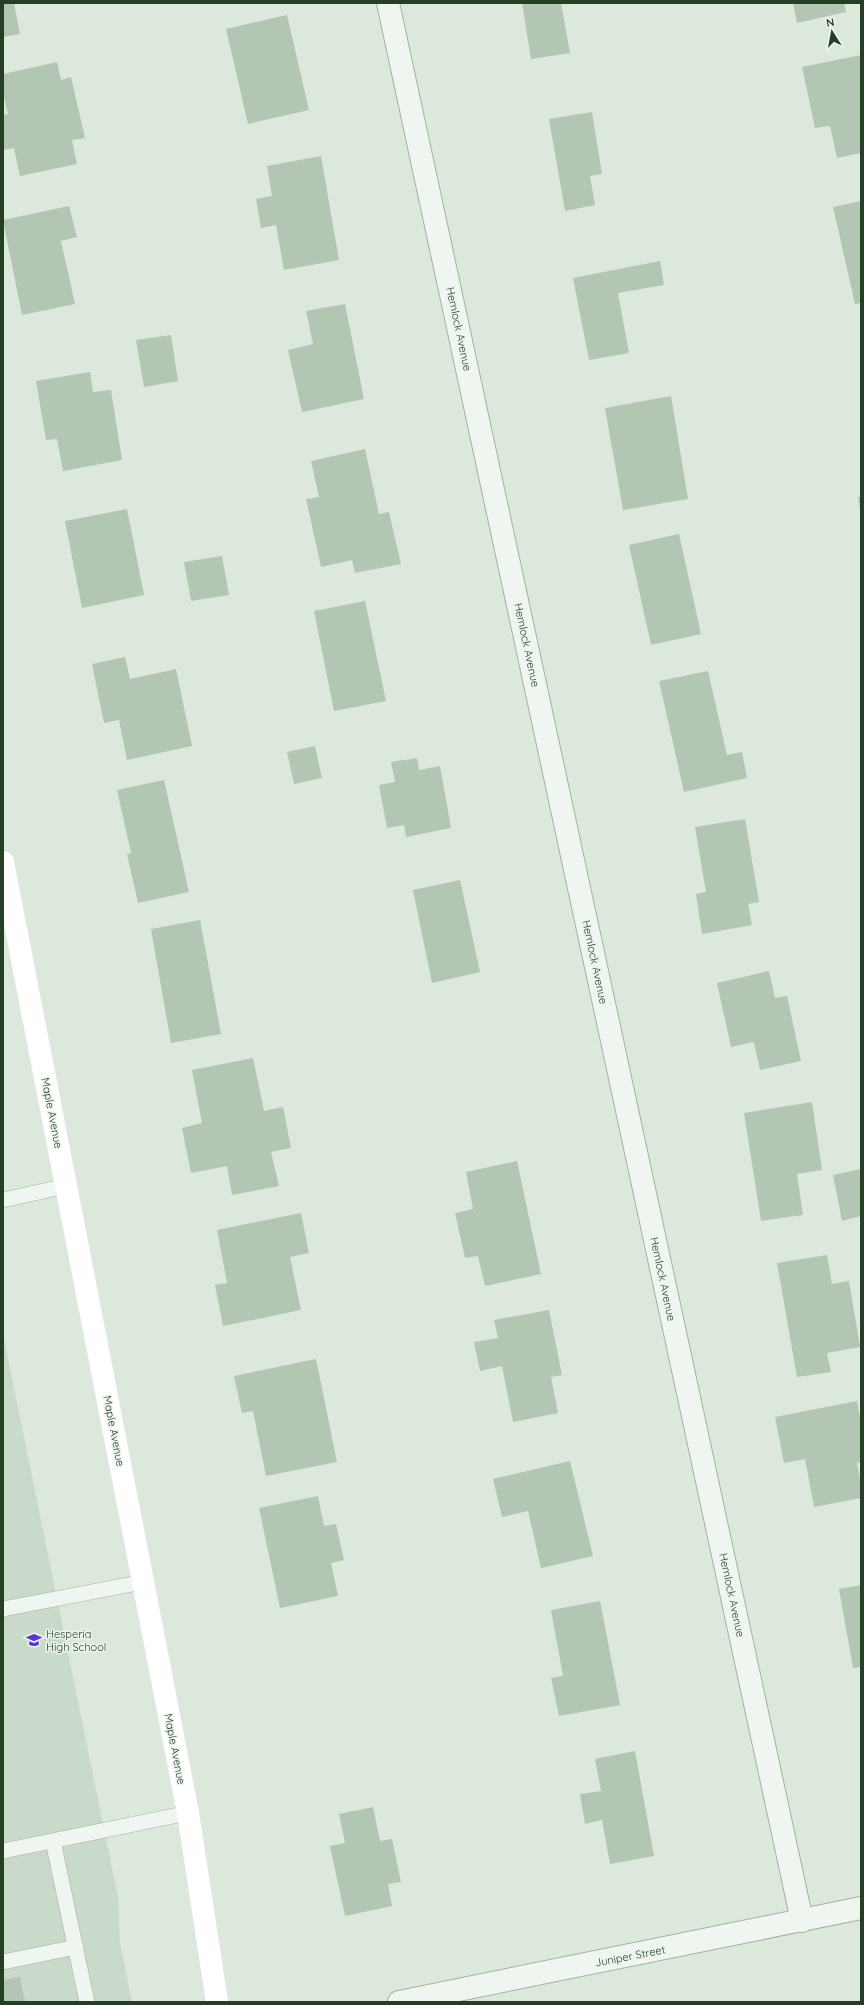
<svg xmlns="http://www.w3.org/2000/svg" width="864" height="2005" viewBox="0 0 864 2005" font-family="Quicksand,sans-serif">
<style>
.built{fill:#cadaca}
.building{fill:#b3c5b3}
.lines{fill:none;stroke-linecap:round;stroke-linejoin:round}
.lane-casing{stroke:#a2b2a1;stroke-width:16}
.street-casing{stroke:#a2b2a1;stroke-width:24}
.lane{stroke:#eff6ef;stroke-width:15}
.street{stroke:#eff6ef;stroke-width:22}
.secondary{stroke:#fff;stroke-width:22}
.labels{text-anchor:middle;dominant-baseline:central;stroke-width:3;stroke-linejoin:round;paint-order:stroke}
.street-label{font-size:11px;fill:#253f25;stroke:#ecf5ec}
.poi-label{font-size:11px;fill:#253f25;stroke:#ecf5ec;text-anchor:start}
</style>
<rect width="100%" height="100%" fill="#dde8dc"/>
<path class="built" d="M3,1334L118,1897L120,1942L132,2002H3Z"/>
<path class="building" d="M3,3H14L20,34L3,37Z
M522,3H561L570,53L531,59Z
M793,3H844L846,12L797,23Z
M287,15L309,110L248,124L226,29Z
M861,55V153L837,158L830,126L815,128L802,67Z
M57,62L61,80L71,77L85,138L72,140L77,164L20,176L14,148L3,150V115L8,114L3,93V74Z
M592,112L602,174L590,176L595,205L565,211L549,119Z
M321,156L339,260L284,270L276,225L261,228L256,199L272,196L267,166Z
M861,201V303L855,304L833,207Z
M69,206L77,237L61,241L75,304L22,315L3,220Z
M660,261L664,285L618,293L629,353L589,360L573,278Z
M345,304L364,399L302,412L288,350L313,344L306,311Z
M171,335L178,381L144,387L136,340Z
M90,372L93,392L111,390L122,460L63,471L57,439L46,440L36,381Z
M671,396L688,499L623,510L605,408Z
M365,449L379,514L389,512L401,564L355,573L352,560L321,567L306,499L319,497L311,461Z
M858,497H861V510H860Z
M127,509L144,595L82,608L65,521Z
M679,534L701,634L651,645L629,545Z
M222,556L229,595L191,601L184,562Z
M365,601L386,701L334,711L314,611Z
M125,657L130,679L176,669L192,746L127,760L119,720L104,723L92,664Z
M708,671L727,755L742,752L747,778L684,792L659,681Z
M315,746L322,778L294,784L287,752Z
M417,758L419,770L440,766L451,828L406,837L404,825L387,828L379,785L395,782L391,762Z
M164,780L189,892L138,903L127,854L131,853L117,790Z
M745,819L759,902L748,904L752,925L702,934L696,894L706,892L695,827Z
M460,880L480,972L432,983L413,890Z
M200,920L221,1034L171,1043L151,929Z
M769,971L775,998L787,996L801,1061L760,1070L754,1042L731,1047L717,983Z
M253,1058L264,1111L283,1107L291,1148L271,1152L279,1186L232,1195L227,1166L191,1173L182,1128L202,1123L192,1070Z
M812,1102L822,1170L797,1174L803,1215L761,1221L744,1113Z
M517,1161L541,1274L485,1286L478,1256L465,1258L455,1213L473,1209L466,1172Z
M861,1169V1216L842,1221L833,1175Z
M301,1213L309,1253L290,1257L301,1310L223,1326L215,1285L227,1283L217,1230Z
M827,1255L832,1284L849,1281L860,1347L827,1353L831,1372L797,1377L777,1263Z
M549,1310L562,1375L551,1377L558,1413L513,1422L502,1366L480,1371L474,1342L498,1338L494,1320Z
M316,1359L337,1462L266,1476L253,1411L242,1413L234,1376Z
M857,1401L861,1423V1462L857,1463L861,1484V1498L814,1507L805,1459L784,1463L775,1417Z
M570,1461L593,1556L541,1568L528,1511L502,1517L493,1479Z
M318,1496L324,1526L336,1524L344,1560L331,1563L338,1596L280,1608L259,1508Z
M861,1585V1667L853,1668L839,1589Z
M600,1601L620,1705L559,1716L551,1678L563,1676L551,1610Z
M635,1751L654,1856L610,1864L602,1820L585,1824L580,1794L601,1791L595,1759Z
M373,1807L380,1841L392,1839L401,1882L388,1884L392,1906L345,1916L330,1846L345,1843L339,1814Z
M20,1977L25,2002H3V1980Z"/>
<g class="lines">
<g class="lane-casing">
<path id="lane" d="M3,1200L66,1186
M3,1609L143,1582
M53,1841L87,2002
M3,1851L188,1813
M3,1962L76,1947"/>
</g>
<g class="street-casing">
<path id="street" d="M388,3L802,1921
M399,2002L861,1908"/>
</g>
<use href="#lane" class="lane"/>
<use href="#street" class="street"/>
<path class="secondary" d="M3,862L188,1813L217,2002"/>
</g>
<defs>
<g id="school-bare" transform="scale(1.2)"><path d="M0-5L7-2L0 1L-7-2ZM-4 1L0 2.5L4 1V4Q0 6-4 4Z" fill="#5634da" stroke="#ecf5ec" stroke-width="2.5" paint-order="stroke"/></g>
</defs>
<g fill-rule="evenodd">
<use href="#school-bare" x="34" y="1640"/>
</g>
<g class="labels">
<g class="street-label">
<text transform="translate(459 329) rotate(78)">Hemlock Avenue</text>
<text transform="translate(527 645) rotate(78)">Hemlock Avenue</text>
<text transform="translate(595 962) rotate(78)">Hemlock Avenue</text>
<text transform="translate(52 1113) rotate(79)">Maple Avenue</text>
<text transform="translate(663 1279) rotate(78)">Hemlock Avenue</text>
<text transform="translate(114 1431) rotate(79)">Maple Avenue</text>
<text transform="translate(732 1595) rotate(78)">Hemlock Avenue</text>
<text transform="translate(175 1749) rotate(79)">Maple Avenue</text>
<text transform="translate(630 1956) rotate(-11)">Juniper Street</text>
</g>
<g class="poi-label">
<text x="46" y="1634">Hesperia<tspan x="46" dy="13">High School</tspan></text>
</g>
</g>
<rect width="864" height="2005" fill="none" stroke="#253f25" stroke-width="8"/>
<g transform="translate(832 32) rotate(349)" stroke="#ecf5ec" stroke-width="3" paint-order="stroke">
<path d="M0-3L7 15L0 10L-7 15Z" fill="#253f25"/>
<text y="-6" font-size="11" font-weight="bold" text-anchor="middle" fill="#253f25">N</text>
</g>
</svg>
